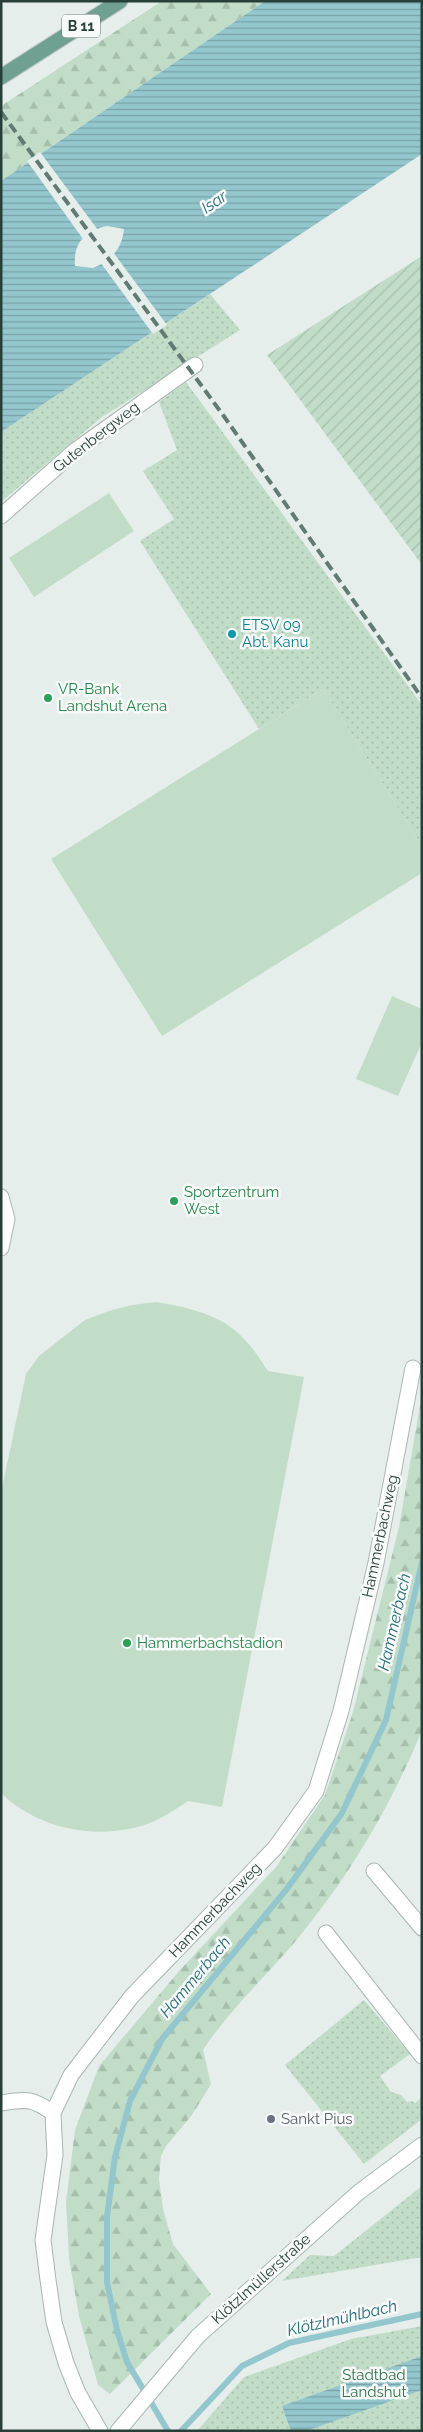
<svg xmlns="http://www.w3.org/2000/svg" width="423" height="2432" viewBox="0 0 423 2432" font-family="Raleway,sans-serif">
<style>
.grass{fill:url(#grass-dots)}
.forest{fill:url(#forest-firs)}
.garden{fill:url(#garden-furrows)}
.pitch{fill:#c1ddc8}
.water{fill:url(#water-rules);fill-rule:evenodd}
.pier{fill:#e6eeeb}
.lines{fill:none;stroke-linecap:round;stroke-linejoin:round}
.stream{stroke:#94c6ce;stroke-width:6}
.street-casing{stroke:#a9b6b2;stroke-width:17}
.secondary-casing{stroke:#a6b9b2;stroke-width:17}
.primary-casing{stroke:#c2c9c7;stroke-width:17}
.street{stroke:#fff;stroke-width:15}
.secondary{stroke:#fff;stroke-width:15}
.primary{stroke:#6fa092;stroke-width:15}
.rail{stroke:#617a73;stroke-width:4;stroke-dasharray:10 5;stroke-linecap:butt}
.culture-dot{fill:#0f9aa8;stroke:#f7faf9;stroke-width:2}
.leisure-dot{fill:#2e9e5b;stroke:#f7faf9;stroke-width:2}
.worship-dot{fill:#6b7280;stroke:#f7faf9;stroke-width:2}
.labels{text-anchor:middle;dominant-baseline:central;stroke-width:5;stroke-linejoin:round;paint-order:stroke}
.shield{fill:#f7faf9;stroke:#657772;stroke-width:1}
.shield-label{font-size:14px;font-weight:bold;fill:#263f38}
.street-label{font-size:15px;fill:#263f38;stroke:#f7faf9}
.culture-label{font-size:15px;fill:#0d838f;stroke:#f7faf9;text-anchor:start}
.leisure-label{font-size:15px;fill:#27864d;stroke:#f7faf9;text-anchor:start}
.worship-label{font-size:15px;fill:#5b616d;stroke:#f7faf9;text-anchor:start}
.park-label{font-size:15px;fill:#33734b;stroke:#f7faf9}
.water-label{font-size:16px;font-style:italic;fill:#246b77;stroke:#f7faf9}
</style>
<defs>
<pattern id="grass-dots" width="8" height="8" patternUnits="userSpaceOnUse" patternTransform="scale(1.25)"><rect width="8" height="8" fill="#c1ddc8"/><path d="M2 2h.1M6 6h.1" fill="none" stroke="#a6bfad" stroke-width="1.8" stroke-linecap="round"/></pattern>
<pattern id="forest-firs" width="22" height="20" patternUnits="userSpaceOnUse" patternTransform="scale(1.25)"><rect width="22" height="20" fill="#c1ddc8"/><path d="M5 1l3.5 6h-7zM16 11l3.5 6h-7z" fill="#a6bfad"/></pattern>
<pattern id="garden-furrows" width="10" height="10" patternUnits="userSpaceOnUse" patternTransform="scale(1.25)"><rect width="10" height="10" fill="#c1ddc8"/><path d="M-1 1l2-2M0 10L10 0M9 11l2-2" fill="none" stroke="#a6bfad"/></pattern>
<pattern id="water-rules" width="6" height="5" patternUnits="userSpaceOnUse" patternTransform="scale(1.25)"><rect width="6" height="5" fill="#94c6ce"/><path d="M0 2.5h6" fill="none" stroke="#79a2a8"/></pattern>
</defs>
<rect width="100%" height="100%" fill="#e6eeeb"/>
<path class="grass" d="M210,294L240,330L102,417L1,502V432Z
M186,382L422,705V846L323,689L259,729L140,541L174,519L143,471L177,450L159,402Z
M364,2000L410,2054L380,2076L391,2092L401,2095L407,2102L412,2101L415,2103L422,2097V2119L364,2164L285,2065Z
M422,2186V2257L282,2281L310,2255L334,2256Z
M422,2326V2431H197L244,2377L351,2339Z"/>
<path class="forest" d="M162,1H265L1,181V106Z
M422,1394V1730C393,1802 352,1871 303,1932C271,1972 232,2006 203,2050L211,2084L192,2115L166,2146L161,2156L159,2179L163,2209L173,2244L211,2294L110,2394L98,2385L79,2316L69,2258L66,2202L75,2130L99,2066L180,1970L276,1867L325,1795L353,1712L399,1527Z"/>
<path class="garden" d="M422,256V565L267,355Z"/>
<path class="pitch" d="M109,493L134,531L34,597L9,558Z
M323,689L422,846V873L162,1036L51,859Z
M392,996L422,1009V1042L398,1096L356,1079Z
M156,1302C187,1307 224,1315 245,1340C254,1349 261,1361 268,1371L304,1377L222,1807L188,1801C173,1811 158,1821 141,1826C93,1840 37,1828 1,1793V1493L26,1374L39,1356L85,1320L109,1311L132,1305Z"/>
<path class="water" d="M265,1H422V154L1,432V181ZM107,226L124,229C122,249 111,261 93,268L75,266C73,243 85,231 107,226Z
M422,2356V2390L306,2431H291L282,2406Z"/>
<path class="pier" d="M40,152L98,230L83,239L27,161Z
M113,252L167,325L153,334L100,262Z"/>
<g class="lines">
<path class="stream" d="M168,2431L127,2362L117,2330L107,2282V2217L115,2157L130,2101L162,2039L286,1890L342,1813L386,1720L422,1562
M181,2431L242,2366L289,2343L422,2314"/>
<g class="street-casing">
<path id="street" d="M1,516L76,450L195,365
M1,1197L7,1219L1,1248
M374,1871L422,1928
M326,1933L422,2056
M1,2103C27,2099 32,2098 53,2113
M100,2431L78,2393L66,2363L54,2322L48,2280L43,2240L55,2155L53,2113L71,2075L132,1996L275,1848L316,1791L341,1711L376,1563L413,1368"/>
</g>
<g class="secondary-casing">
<path id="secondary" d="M118,2431L198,2336L359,2192L422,2145"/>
</g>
<g class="primary-casing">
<path id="primary" d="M1,77L120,1"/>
</g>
<use href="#street" class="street"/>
<use href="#secondary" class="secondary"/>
<use href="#primary" class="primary"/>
<path class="rail" d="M1,112L223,415L422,698"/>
</g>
<circle class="culture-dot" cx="232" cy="634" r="5"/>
<g class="leisure-dot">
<circle cx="48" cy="698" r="5"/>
<circle cx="174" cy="1201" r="5"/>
<circle cx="127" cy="1643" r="5"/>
</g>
<circle class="worship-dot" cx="271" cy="2119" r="5"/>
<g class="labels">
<rect class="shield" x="62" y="14.5" width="38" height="23" rx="4"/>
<g class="shield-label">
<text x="81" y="26">B 11</text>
</g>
<g class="street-label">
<text transform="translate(96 437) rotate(-38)">Gutenbergweg</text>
<text transform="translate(380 1536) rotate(-78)">Hammerbachweg</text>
<text transform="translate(215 1910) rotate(-46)">Hammerbachweg</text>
<text transform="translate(261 2279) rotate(-42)">Klötzlmüllerstraße</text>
</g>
<g class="culture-label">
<text x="242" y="625">ETSV 09<tspan x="242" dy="17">Abt. Kanu</tspan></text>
</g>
<g class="leisure-label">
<text x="58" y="689">VR-Bank<tspan x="58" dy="17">Landshut Arena</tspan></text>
<text x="184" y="1192">Sportzentrum<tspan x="184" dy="17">West</tspan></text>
<text x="137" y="1643">Hammerbachstadion</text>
</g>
<g class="worship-label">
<text x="281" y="2119">Sankt Pius</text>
</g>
<g class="park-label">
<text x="374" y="2375">Stadtbad<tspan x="374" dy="17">Landshut</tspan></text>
</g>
<g class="water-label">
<text transform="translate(214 202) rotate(-35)">Isar</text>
<text transform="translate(394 1622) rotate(-77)">Hammerbach</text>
<text transform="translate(195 1977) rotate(-50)">Hammerbach</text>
<text transform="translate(342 2318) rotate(-13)">Klötzlmühlbach</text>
</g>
</g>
<rect width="423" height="2432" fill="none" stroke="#263f38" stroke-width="5"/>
</svg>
